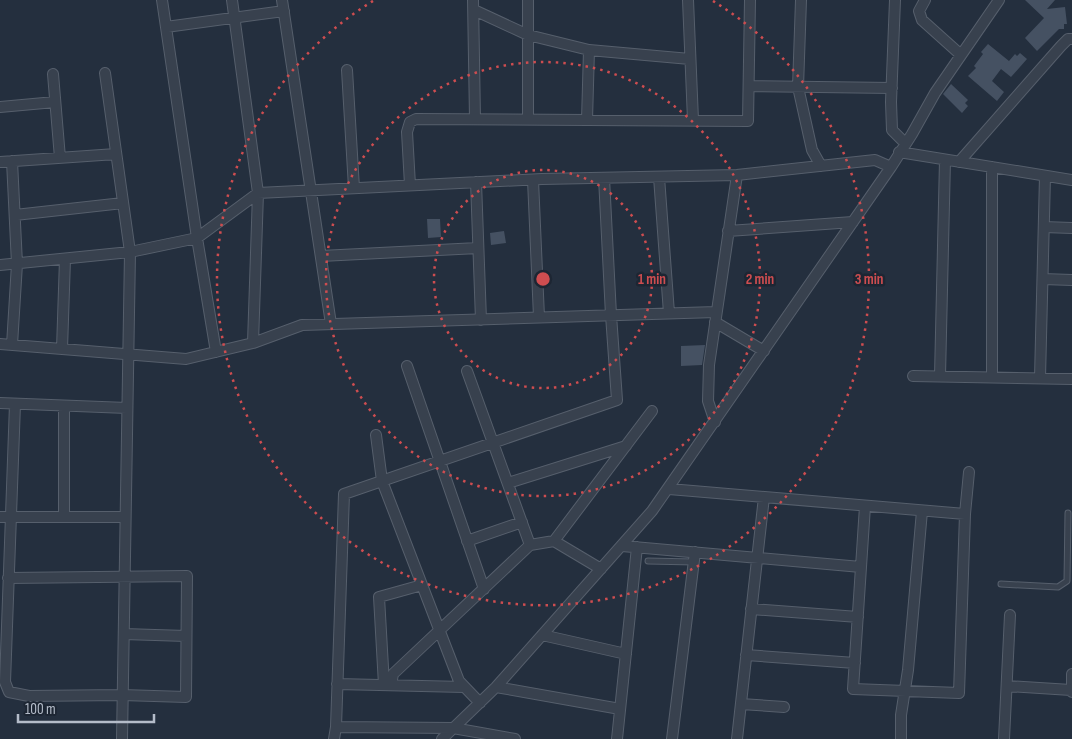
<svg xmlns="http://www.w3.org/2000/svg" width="1072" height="739" viewBox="0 0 1072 739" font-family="'Sofia Sans Condensed',sans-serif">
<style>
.building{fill:#455162}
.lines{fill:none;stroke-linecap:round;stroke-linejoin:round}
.service-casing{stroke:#565f6c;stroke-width:7}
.minor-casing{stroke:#565f6c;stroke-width:12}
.service{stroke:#38414e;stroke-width:5}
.minor{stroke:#38414e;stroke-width:10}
.ring{fill:none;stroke:#ce4d50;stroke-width:2.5;stroke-dasharray:2.5 5}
.centre{fill:#ce4d50;stroke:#1d2633;stroke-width:2.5}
.ring-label{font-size:15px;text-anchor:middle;font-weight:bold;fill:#ce4d50;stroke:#1d2633;stroke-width:5;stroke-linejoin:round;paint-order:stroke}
</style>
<rect width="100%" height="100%" fill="#242f3e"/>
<path class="building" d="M1025,0H1055L1047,9L1065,7L1067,24H1064V29H1059L1037,51L1025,38L1044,18Z
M988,44L1009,61L1015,54L1017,56L1020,53L1027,59L1011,77L1001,69L992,81L1004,92L997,101L968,76L976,68L974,66L983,54L981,52Z
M951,84L968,100L965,103L968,106L962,113L943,94Z
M427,219H440L441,237L428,238Z
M504,231L506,243L491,245L490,233Z
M705,345L702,365L681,366V346Z"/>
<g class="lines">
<g class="service-casing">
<path id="service" d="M648,561L694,562
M1001,584L1058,587L1067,581L1068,513"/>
</g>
<g class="minor-casing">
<path id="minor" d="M162,0L197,238L216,352
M232,0L258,193L253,343
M282,0L331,324
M473,0L475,119
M688,0L693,120
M801,0L798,87L812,150L821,166
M895,0L891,102L892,130L905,143
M925,0L919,11L922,20L961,55
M474,10L528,35L589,50L690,59
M166,27L284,11
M347,70L354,188
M105,73L130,252L122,739
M53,74L60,158
M749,86L892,88
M0,107L55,102
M528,119V0
M587,120L589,50
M899,152L1072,180
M0,162L116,154
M959,162L1061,46L1068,39H1072
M659,177L669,313
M533,180L539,317
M476,182L481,320
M410,185L407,132L410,122L416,119L748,121L750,0
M15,215L123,203
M1044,227L1072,228
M728,231L853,222
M321,256L478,248
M0,265L130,252L197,238L258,193L542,179L737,175L875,160L891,167
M1043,279L1072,280
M715,322L764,351
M0,344L186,359L253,343L302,325L716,312
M12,345L17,264L12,161
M62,349L65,259
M407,366L484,589
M467,371L530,545
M913,376L1072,379
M940,376L945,160
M992,377V167
M1040,378L1045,176
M0,403L127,408
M64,406V517
M715,422L708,401L709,365L737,175
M376,435L382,481L459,681L480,703
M508,483L626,446
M669,489L965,514L969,472
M865,506L853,689L959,693L965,514
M0,517H125
M467,541L522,522
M554,541L652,411
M622,546L861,567
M8,578L187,576L186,697L122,695L29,696L9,692L5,682L15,404
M751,609L858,617
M124,634L186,636
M542,635L626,654
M746,655L855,663
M1072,674V692
M337,684L464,687
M384,685L379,597L422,585
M391,685L393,674L530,545L554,541L601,569
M1007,686L1071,690
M496,687L620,709
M741,704L784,707
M336,727L453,728L515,739
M334,739L336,727L344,494L617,400L611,315L604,178
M442,739L496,687L652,511L891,167L912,134L935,93L999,0
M617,739L637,547
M672,739L695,552
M737,739L764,497
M901,739V715L908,670L922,511
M1004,739L1010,615"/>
</g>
<use href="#service" class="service"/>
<use href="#minor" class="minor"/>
</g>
<g class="ring">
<circle cx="543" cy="279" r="109"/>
<circle cx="543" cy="279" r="217"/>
<path d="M713 1A326 326 0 1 1 373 1"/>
</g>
<circle cx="543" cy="279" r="8" class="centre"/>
<g class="ring-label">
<text x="652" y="284">1 min</text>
<text x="760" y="284">2 min</text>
<text x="869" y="284">3 min</text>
</g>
<path d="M18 714v8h136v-8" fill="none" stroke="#b4bcc9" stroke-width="2.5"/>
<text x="25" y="714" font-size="15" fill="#b4bcc9" stroke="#1d2633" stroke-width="4" paint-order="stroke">100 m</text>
</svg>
